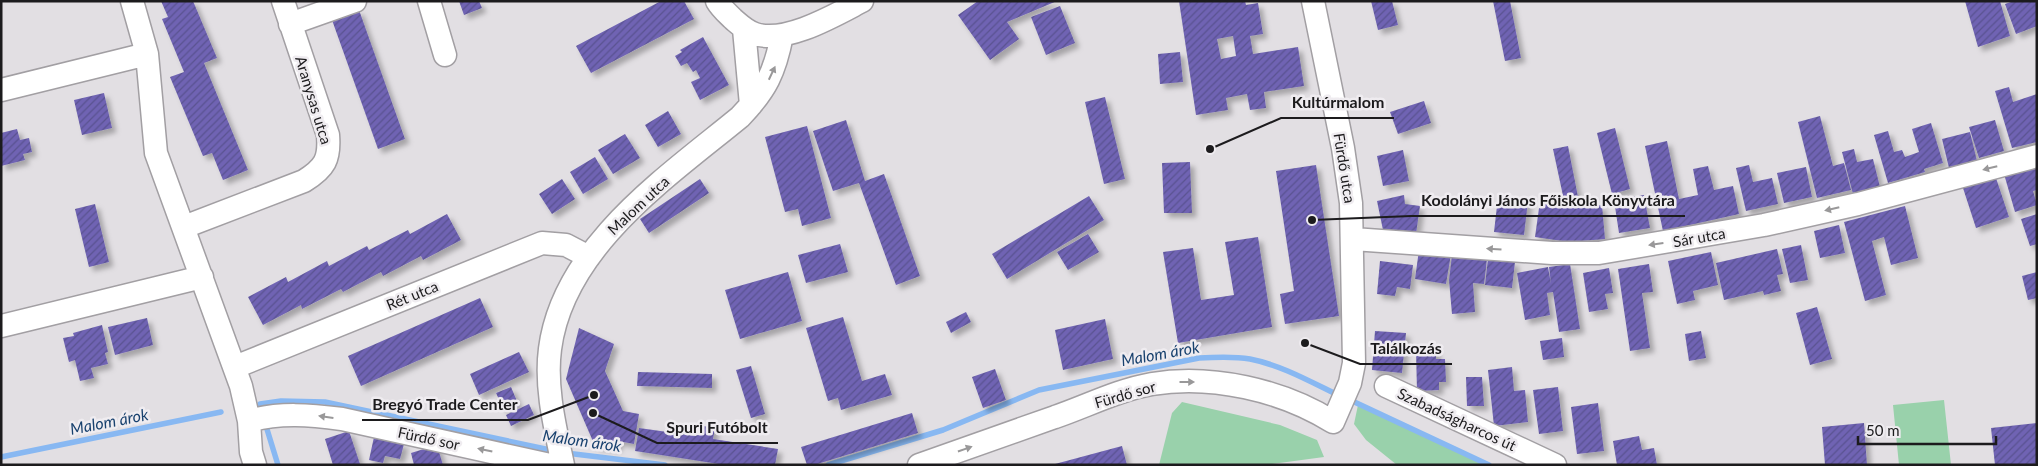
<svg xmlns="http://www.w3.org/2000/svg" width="2038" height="466" viewBox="0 0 2038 466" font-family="Lato,sans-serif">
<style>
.grass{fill:#99d1ab}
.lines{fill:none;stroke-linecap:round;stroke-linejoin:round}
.stream{stroke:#88b8f2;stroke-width:5.5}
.building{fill:url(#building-hatch);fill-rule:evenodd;filter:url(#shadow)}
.minor-casing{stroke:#a29fa3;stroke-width:25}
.minor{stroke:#fff;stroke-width:22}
.oneway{fill:#999899}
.labels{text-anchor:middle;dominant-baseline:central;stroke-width:5;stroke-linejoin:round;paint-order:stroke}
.street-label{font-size:15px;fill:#1c1b1d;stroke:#efecf0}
.water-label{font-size:16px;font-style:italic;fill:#18416e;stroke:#efecf0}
.leader{fill:none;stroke:#1c1b1d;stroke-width:2}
.callout-dot{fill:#1c1b1d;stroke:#efecf0;stroke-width:2}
.callout-label{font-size:16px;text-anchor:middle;font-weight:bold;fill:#1c1b1d;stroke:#efecf0;stroke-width:5;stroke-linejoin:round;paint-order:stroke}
</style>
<defs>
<pattern id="building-hatch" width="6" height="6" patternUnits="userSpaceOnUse" patternTransform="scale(1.25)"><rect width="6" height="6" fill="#6f64b3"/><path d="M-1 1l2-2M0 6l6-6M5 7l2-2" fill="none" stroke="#5a5291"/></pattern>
<filter id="shadow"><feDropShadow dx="4.5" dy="4.5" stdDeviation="2.5" flood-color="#0004"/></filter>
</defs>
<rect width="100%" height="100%" fill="#e2dfe3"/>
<path class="grass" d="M1944,400L1951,465H1899L1893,405Z
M1182,402L1280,425L1317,440L1324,457L1265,465H1159L1172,413Z
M1358,405L1487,465H1397L1366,440L1354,424Z"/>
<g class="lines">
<path class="stream" d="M1348,399L1489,465
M260,404L281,401L325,402L555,451
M266,426L278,465
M566,453L665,465
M1,457L221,412
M828,465L943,430L1039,390L1199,358C1216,357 1233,356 1250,359C1281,365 1311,382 1340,396"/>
</g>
<path class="building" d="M161,1H193L217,58L204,63L248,170L223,180L212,153L203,156L170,77L184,72L162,19L168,17Z
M459,1H479L482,8L464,15Z
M661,1H684L694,19L591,73L576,46Z
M978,1H1057L1007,22L1019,39L990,60L958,15Z
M1179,1H1245L1246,5L1258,3L1263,34L1250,36L1253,54L1298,47L1304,86L1264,92L1266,108L1250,110L1247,94L1226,98L1228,110L1196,115ZM1233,36L1236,56L1221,59L1217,39Z
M1371,1H1392L1398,25L1378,30Z
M1493,1H1510L1521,58L1505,61Z
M1965,1H2000L2010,36L1978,47Z
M2014,1H2037V26L2016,34L2005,4Z
M1060,6L1075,43L1046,55L1031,17Z
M359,10L405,139L378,149L332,20Z
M703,37L729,85L700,100L691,82L700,78L696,70L693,72L687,63L681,66L675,56L682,52L680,50Z
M1180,52L1183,82L1160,84L1158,54Z
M2009,87L2013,102L2037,94V142L2012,148L1995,91Z
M104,93L112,128L82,135L74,100Z
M1105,97L1125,179L1104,184L1085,102Z
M1424,101L1431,123L1398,134L1390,112Z
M668,111L681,134L658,147L645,125Z
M1820,116L1833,166L1844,163L1851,190L1817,198L1798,122Z
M846,120L865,181L884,174L920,276L896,285L859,183L833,191L813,131Z
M1995,120L2004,151L1979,158L1969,127Z
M1931,123L1943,163L1924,169L1925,172L1888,183L1874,135L1888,131L1894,152L1902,150L1905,157L1919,152L1912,129Z
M807,126L831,218L802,226L798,209L785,212L765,137Z
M1615,128L1630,189L1612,194L1597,133Z
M17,129L20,140L29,138L32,152L23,154L25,160L1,166V133Z
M1970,132L1977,161L1949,168L1942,139Z
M625,134L640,158L613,174L598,150Z
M1667,141L1679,199L1698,195L1693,169L1708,166L1714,190L1733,186L1739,214L1663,231L1645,146Z
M1568,146L1580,207L1602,205L1605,239L1569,242L1535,237L1540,201L1565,205L1553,149Z
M1854,149L1857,162L1873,159L1880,187L1853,194L1842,152Z
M1403,150L1409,181L1383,186L1377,156Z
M595,157L608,179L583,194L570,172Z
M1190,162L1192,213H1164L1162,163Z
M2037,163V190L2033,191L2037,205L2015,212L2004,174Z
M1316,165L1339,316L1285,324L1280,294L1294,291L1276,171Z
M1749,165L1753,182L1772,178L1778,204L1746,211L1736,168Z
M1806,167L1812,197L1784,203L1777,173Z
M1996,178L2009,217L1976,228L1963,188Z
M562,179L575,199L552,214L539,194Z
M700,179L709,193L649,233L640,219Z
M1404,195L1405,204L1420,206L1416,234L1383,230L1377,201Z
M1644,195L1650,228L1619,233L1614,200Z
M1089,196L1104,220L1007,279L992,254Z
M1498,197L1528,201L1524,235L1494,232Z
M95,204L109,262L89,267L75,209Z
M1905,206L1918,258L1891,265L1884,237L1872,241L1886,295L1865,301L1844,222Z
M447,214L461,240L423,260L421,256L383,276L381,272L343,292L341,289L302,309L301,305L263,325L248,297L286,277L288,282L327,261L329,266L367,246L369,250L408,230L410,234Z
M2037,214V244L2030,246L2021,219Z
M1839,225L1845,253L1820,258L1814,231Z
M1088,234L1099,252L1068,270L1057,252Z
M1258,237L1272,327L1178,343L1163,252L1193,248L1201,300L1234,295L1225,242Z
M840,244L848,272L806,283L798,255Z
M1801,245L1808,280L1790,283L1782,249Z
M1777,249L1783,274L1777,275L1781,291L1764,295L1763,291L1724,300L1716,263Z
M1419,250L1451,254L1446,284L1415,279Z
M1711,252L1718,285L1693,291L1695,300L1677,304L1668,261Z
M1452,255L1487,259L1484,284L1473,283L1475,312L1452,314L1449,280Z
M1488,259L1515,262L1512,288L1485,285Z
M1380,261L1413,265L1410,289L1397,287L1395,296L1377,294Z
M1570,264L1580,329L1559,332L1553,292L1547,293L1550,315L1525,320L1517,273L1548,267L1551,284L1549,267Z
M1649,264L1653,292L1642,293L1650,348L1630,351L1618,269Z
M1609,268L1613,293L1605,294L1608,309L1589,312L1583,273Z
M788,272L802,321L740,339L725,290Z
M2037,272V298L2028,300L2022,276Z
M480,298L493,327L361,386L348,356Z
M1817,307L1832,359L1810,365L1796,313Z
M966,312L971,322L951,333L946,322Z
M843,317L862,381L885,374L892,395L841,410L838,398L828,401L806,328Z
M147,318L153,345L115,355L108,327Z
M1105,319L1113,359L1063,370L1055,330Z
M102,325L108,352L105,353L108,364L91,368L94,378L80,381L75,360L69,362L63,338L74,336L73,333Z
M579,328L614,344L605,371L623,411L639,414L634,444L618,441L617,448L595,446L566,379Z
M1375,331L1406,333L1402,373L1372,370Z
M1701,331L1706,358L1689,361L1685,334Z
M1562,338L1564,357L1543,360L1540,341Z
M1436,349V359H1445L1446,382H1439V390L1417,391L1416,350Z
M519,352L529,372L479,395L470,374Z
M751,366L765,414L751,418L736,370Z
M1512,367L1514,391L1525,390L1528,422L1494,426L1488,370Z
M995,369L1006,400L983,408L972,377Z
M638,372L712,374V388L637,386Z
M1466,377H1482L1484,406H1467Z
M511,387L519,406L505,412L496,393Z
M1558,387L1563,431L1539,434L1533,390Z
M1598,403L1604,451L1577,454L1571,407Z
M529,404L534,415L511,426L506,415Z
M912,413L918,433L814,465H807L801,447Z
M1864,423L1867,465H1825L1822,427Z
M2037,423V465H1995L1991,428Z
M698,425L715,428L713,439L778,449L775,465H725L635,451L639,428L696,436Z
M349,431L360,464L333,465L325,439Z
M1639,436L1642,450L1654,448L1657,465H1617L1613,441Z
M374,437L404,444L400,459L385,456L383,463L369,460Z
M437,445L443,465H414L411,453Z
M1122,446L1127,465H1055V464Z"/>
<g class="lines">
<g class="minor-casing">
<path id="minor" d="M132,1L147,54L156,153L241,386L249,421L251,452L255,465
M429,1L445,55
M717,1C721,8 727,13 733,19C740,25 746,31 755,34C786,44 835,15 862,1
M290,24L355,1
M744,29L751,105
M1,90L147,54
M184,227L304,181C325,168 330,159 328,135L283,1
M1353,239L1552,253H1599L1764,225L1858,204L2037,156
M1,326L202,277
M235,367L542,243L566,245L589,257
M1386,386L1555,465
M249,421C280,412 311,415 342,419L550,465
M563,465C555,427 545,387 550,349C563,247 667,177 740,117C766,90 775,72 782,35
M919,465C965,449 1010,433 1055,417C1087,406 1118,390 1152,384C1211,374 1282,390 1333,422L1350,383L1354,363L1351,203L1343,148L1313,1"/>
</g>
<use href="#minor" class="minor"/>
</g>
<defs><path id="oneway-solid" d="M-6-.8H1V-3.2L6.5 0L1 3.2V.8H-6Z" transform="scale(1.25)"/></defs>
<g class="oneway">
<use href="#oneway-solid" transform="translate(772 73) rotate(-65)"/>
<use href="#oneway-solid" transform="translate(1990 168) rotate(166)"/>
<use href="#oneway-solid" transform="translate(1832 209) rotate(167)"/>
<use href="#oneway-solid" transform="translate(1656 244) rotate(172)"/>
<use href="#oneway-solid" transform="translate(1494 249) rotate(-176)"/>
<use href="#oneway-solid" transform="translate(1187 382)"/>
<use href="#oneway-solid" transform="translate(326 417) rotate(-172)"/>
<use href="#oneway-solid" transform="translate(965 449) rotate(-19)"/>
<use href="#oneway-solid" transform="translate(485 450) rotate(-168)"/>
</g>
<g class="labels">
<g class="street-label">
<text transform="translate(314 100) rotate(73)">Aranysas utca</text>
<text transform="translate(1345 168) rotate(81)">Fürdő utca</text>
<text transform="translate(638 205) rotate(-43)">Malom utca</text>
<text transform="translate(1699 237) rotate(-10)">Sár utca</text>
<text transform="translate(412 295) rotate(-22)">Rét utca</text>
<text transform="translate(1125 394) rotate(-16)">Fürdő sor</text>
<text transform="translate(1457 419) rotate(25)">Szabadságharcos út</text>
<text transform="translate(429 438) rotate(12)">Fürdő sor</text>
</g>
<g class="water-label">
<text transform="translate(1160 353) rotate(-10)">Malom árok</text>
<text transform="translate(109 421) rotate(-11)">Malom árok</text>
<text transform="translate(582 440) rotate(8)">Malom árok</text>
</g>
</g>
<path class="leader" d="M1210 149L1281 118H1394M1312 220L1411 216H1685M1305 343L1360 364H1452M594 395L528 420H362M593 413L657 443H778"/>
<g class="callout-dot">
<circle cx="1210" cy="149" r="5"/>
<circle cx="1312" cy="220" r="5"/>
<circle cx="1305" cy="343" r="5"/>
<circle cx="594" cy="395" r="5"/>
<circle cx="593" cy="413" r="5"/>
</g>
<g class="callout-label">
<text x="1338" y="108">Kultúrmalom</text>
<text x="1548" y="206">Kodolányi János Főiskola Könyvtára</text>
<text x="1406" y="354">Találkozás</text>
<text x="445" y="410">Bregyó Trade Center</text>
<text x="717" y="433">Spuri Futóbolt</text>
</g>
<rect width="2038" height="466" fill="none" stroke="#1c1b1d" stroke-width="5"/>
<path d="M1858 436v8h138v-8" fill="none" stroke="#1c1b1d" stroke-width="2.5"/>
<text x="1866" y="436" font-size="15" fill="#1c1b1d" stroke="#efecf0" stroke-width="4" paint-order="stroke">50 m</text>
</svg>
